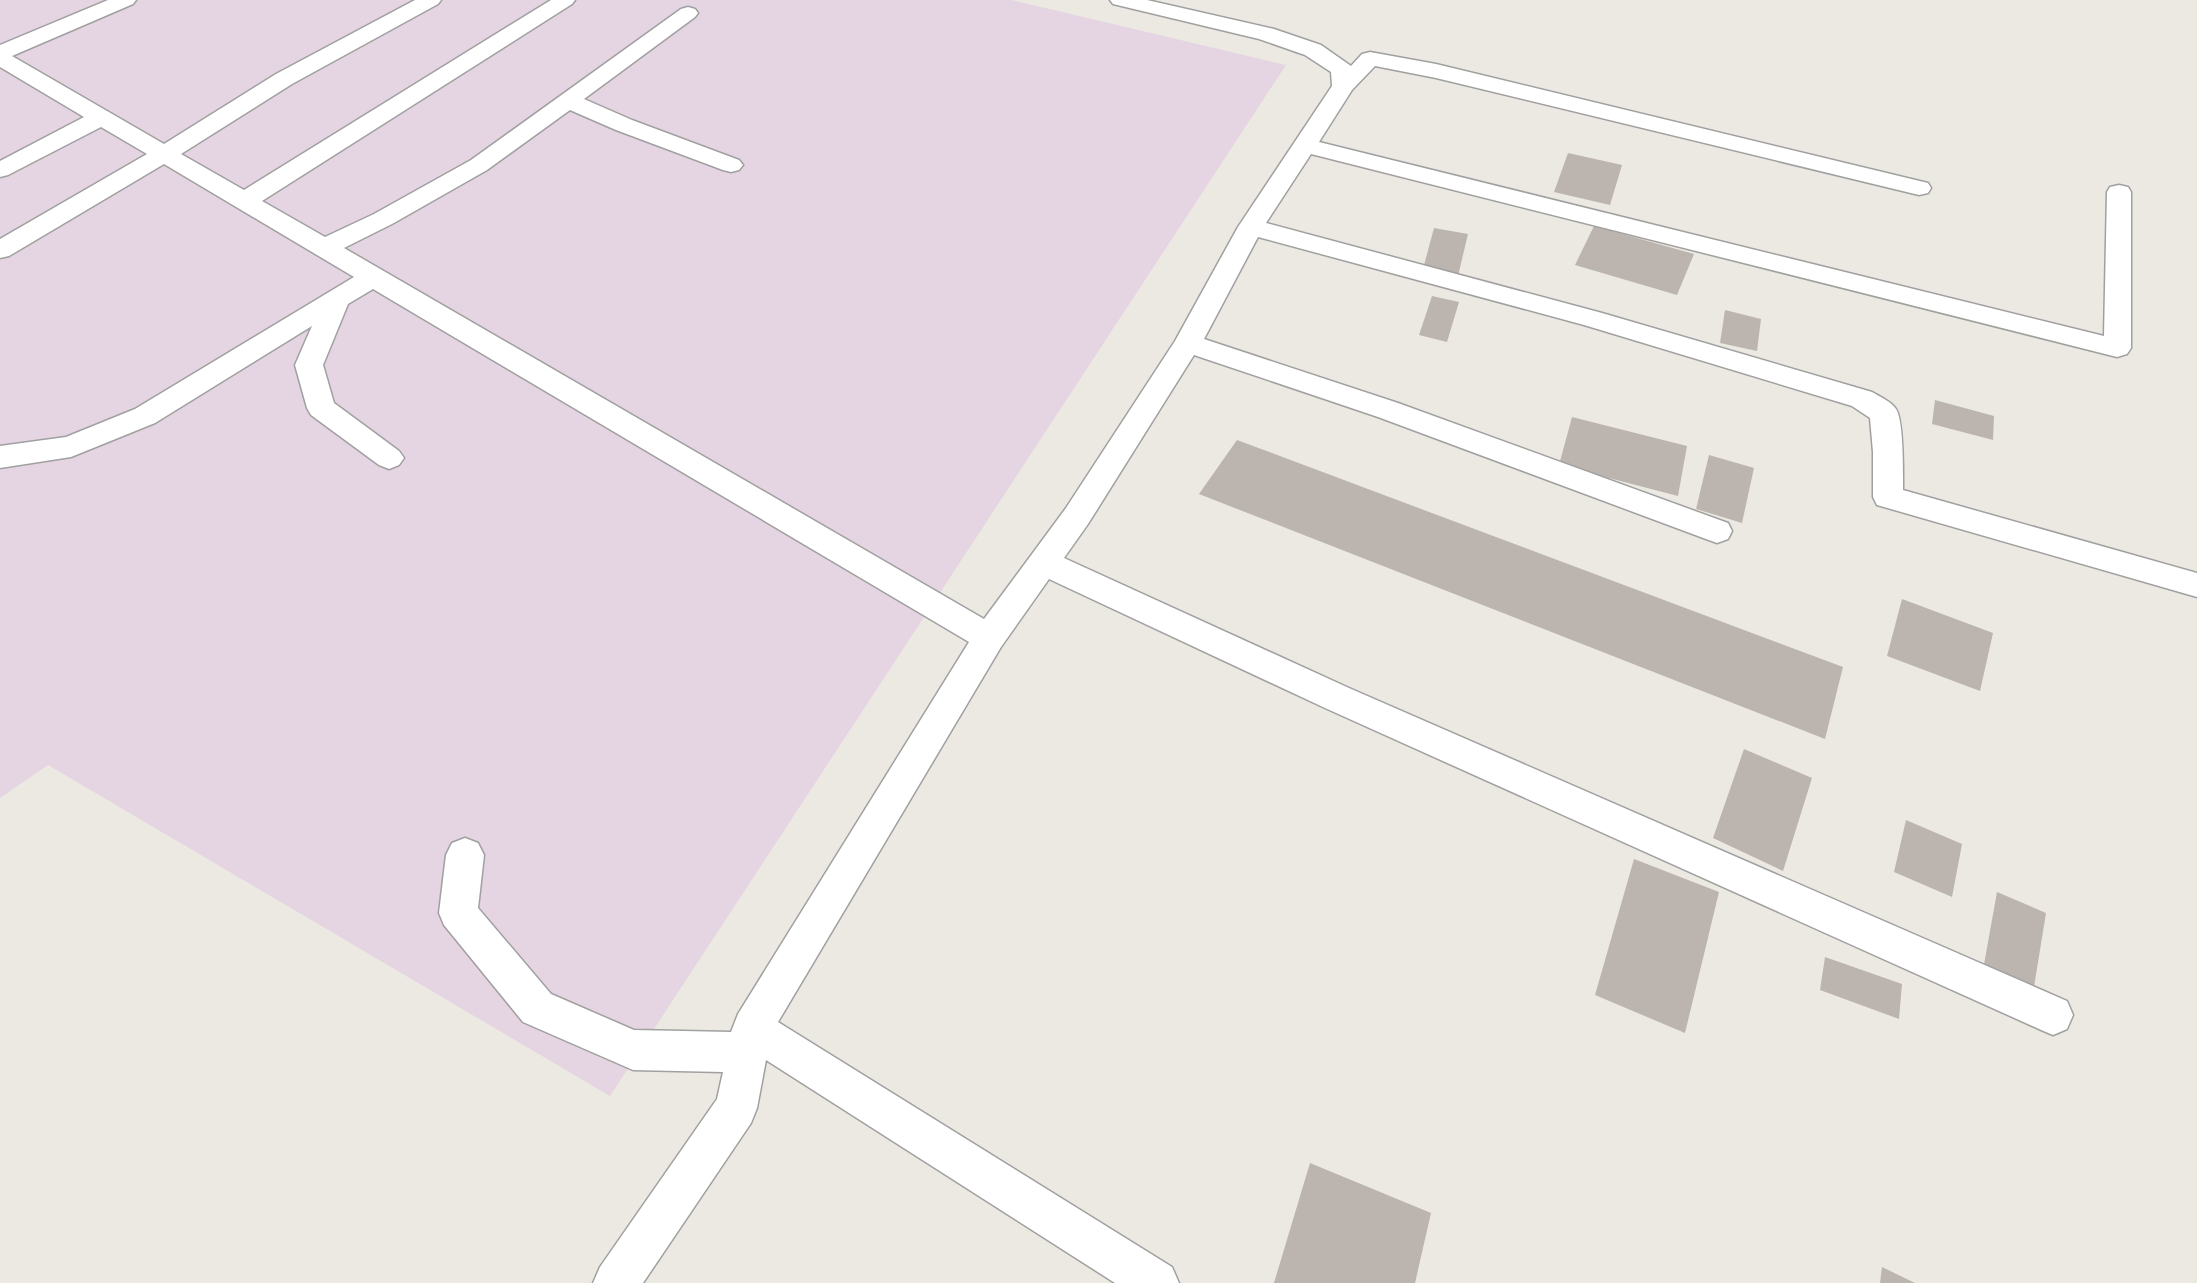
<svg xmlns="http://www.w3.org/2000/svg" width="2197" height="1283" viewBox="0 0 2197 1283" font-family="'Nunito Sans',sans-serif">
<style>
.industrial{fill:#e5d4e2}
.building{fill:#bcb4af}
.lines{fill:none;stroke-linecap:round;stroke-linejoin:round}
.minor-casing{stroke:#a0a0a0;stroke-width:3}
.minor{fill:#fff;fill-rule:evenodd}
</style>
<rect width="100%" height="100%" fill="#ece9e2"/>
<path class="industrial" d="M0,0H1012L1286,65L610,1096L48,765L0,798Z"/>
<path class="building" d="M1568,153L1622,165L1610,205L1554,192Z
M1594,226L1694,254L1677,295L1575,265Z
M1434,228L1468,234L1458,276L1423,269Z
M1432,296L1459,302L1447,342L1419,335Z
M1725,310L1761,319L1757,351L1720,343Z
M1935,400L1994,416L1993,440L1932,424Z
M1572,417L1687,446L1678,496L1559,465Z
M1237,440L1843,667L1825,739L1199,494Z
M1709,455L1754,468L1742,523L1696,509Z
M1902,599L1993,633L1980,691L1887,656Z
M1744,749L1812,778L1783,871L1713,838Z
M1906,820L1962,844L1952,897L1894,872Z
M1634,859L1719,892L1685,1033L1595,995Z
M1997,892L2046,913L2033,993L1983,970Z
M1825,957L1902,984L1899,1019L1820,990Z
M1310,1163L1431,1213L1415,1283H1274Z
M1882,1267L1915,1283H1880Z"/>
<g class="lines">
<g class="minor-casing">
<path id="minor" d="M108,0H136L133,4L12,56L164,144L276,74L415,0H441L438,4L292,84L181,154L244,190L551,0H575L572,4L262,201L325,237L374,214L471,160L681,9L688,7L695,9L698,13L695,17L584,99L632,120L739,160L743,165L739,170L731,172L723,170L616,130L570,110L487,170L392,224L344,248L984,619L1066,508L1175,341L1238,227L1332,86L1331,72L1305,55L1259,39L1113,4L1110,0H1147L1274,29L1321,45L1351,66L1362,54L1370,52L1436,64L1928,183L1931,188L1928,193L1919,195L1436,78L1375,66L1352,90L1319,142L2104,336L2107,192L2110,187L2119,185L2128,187L2131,192V348L2127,354L2117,357L1311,154L1266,223L1602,313L1872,392C1880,397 1891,401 1896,409C1904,421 1903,473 1903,490L2197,573V597L1877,505L1873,497V452L1870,418L1852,406L1584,325L1258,237L1204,339L1398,403L1728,523L1732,531L1728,539L1717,543L1706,539L1378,417L1194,355L1088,524L1064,558L1349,688L2067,1001L2073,1015L2067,1029L2053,1035L2039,1029L1325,708L1049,579L1001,647L778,1022L1172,1267L1179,1283H1115L766,1060L757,1108L751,1123L643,1283H593L600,1267L717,1099L723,1072L633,1070L523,1022L444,925L439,913L446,855L452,843L465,838L478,843L484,855L478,908L551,994L634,1030L731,1032L738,1014L969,642L373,289L348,304L323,365L334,403L399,451L404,458L399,465L389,469L379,465L311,415L307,408L295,365L312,326L155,423L71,457L0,468V446L66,437L135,409L354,277L164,164L9,256L0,258V239L147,154L101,127L8,175L0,177V161L84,117L0,67V45Z"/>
</g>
<use href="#minor" class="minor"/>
</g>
</svg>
